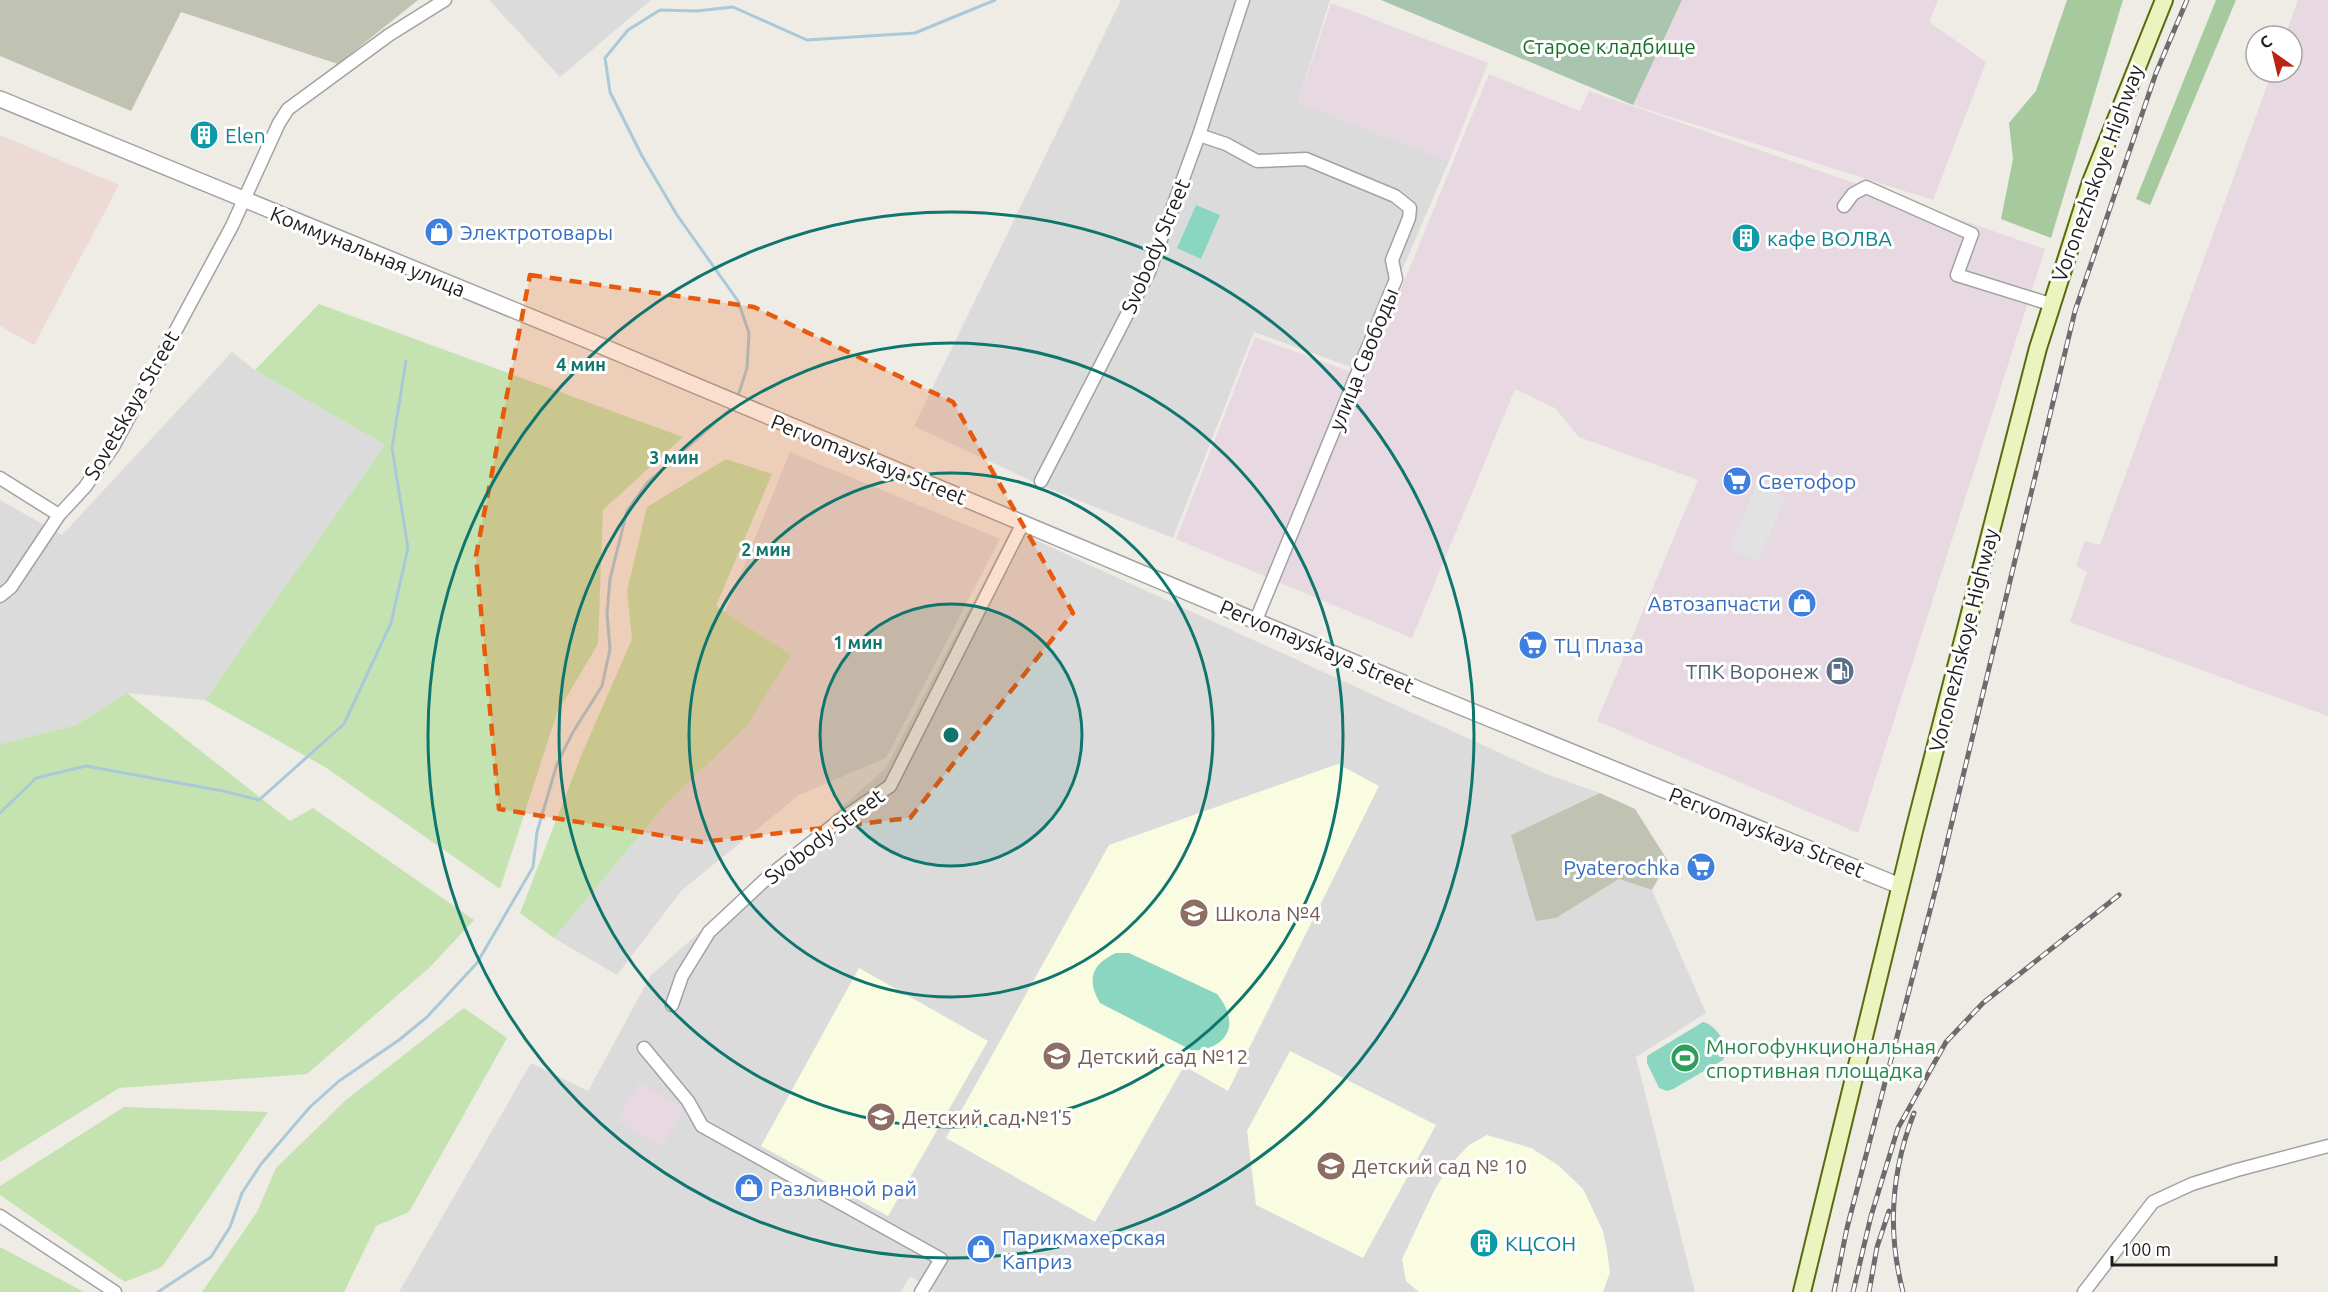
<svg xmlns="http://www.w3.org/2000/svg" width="2328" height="1292" viewBox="0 0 2328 1292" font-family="Ubuntu,sans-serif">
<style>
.residential{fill:#dcdbdb}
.commercial{fill:#edd9d6}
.industrial{fill:#e7d8e2}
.education{fill:#f9fce1}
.construction{fill:#c0c2b2}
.grass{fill:#c4e3b0}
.forest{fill:#a6ca9e}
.cemetery{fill:#a9c5b0}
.pitch{fill:#8bd6c0}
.parking{fill:#e2e2e2}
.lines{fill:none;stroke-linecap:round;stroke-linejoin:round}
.stream{stroke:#aac9d8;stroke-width:3}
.minor-casing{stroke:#a2a2a2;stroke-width:15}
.tertiary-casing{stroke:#a2a2a2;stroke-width:18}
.secondary-casing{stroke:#586b0f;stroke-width:20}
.minor{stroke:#fff;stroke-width:12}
.tertiary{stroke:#fff;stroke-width:15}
.secondary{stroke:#ebf3be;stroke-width:16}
.rail-casing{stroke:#6c6c6c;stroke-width:5}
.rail{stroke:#fff;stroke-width:3;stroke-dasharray:9;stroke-linecap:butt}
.marked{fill:#e8590c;fill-opacity:0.2;stroke:#e8590c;stroke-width:4.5;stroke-dasharray:12 8;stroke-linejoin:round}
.ring{fill:none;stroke:#0f766e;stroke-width:3}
.labels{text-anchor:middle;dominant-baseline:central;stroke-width:6;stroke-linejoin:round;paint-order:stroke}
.park-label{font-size:21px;fill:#167227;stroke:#fff}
.culture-label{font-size:21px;fill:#0d838f;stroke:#fff;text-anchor:start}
.street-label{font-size:21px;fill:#1e1e1e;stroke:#fff}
.shop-label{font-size:21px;fill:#366cbe;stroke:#fff;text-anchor:start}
.service-label{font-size:21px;fill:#4e5e75;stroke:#fff;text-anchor:end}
.education-label{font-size:21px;fill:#785e54;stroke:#fff;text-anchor:start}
.leisure-label{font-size:21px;fill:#27864d;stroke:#fff;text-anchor:start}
.centre{fill:#0f766e;stroke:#fff;stroke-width:3}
.ring-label{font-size:18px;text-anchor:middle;font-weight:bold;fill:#0f766e;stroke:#fff;stroke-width:6;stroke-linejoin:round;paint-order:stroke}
</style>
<rect width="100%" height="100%" fill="#eeece5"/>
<path class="residential" d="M489,0H651L560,77Z
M1121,0H1330L1298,102L1449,161L1359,370L1254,332L1173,538L1042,486L914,426Z
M232,352L255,370L385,445L205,700L127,693L76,725L0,744V500L62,535Z
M790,452L1000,539L886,758L799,795L682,890L617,975L554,938L665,805L747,726L790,655L725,612Z
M1011,529L1546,774L1600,793L1511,835L1556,918L1619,879L1652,890L1706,1013L1636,1057L1695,1292H935L910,1276L901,1292H399L531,1063L588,1091L651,975L886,768Z"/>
<path class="commercial" d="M0,135L119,185L34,345L0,326Z"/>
<path class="industrial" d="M1682,0H1938L1929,22L1986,62L1933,200L1633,105Z
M2298,0H2328V716L2070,622L2087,572L2076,566L2085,541L2100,545L2272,72H2292V36H2285Z
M1331,3L1488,63L1449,161L1298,102Z
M1489,74L1580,111L1589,91L2045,249L1858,833L1597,721L1698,480L1579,437L1555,408L1515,389L1412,638L1176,539L1255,337L1365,377Z
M639,1082L684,1108L662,1147L618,1121Z"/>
<path class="education" d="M1338,764L1379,786L1228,1091L1184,1066L1095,1222L946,1138L1109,845Z
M859,968L988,1041L888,1216L761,1146Z
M1290,1051L1436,1125L1363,1258L1256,1205L1247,1131Z
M1487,1135L1531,1148L1558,1165L1583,1189L1603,1231L1607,1251L1610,1272L1603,1292H1419L1406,1281L1402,1259L1435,1189L1450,1165L1469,1145Z"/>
<path class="construction" d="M0,0H418L338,64L181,12L131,111L0,56Z
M1600,793L1635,809L1668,861L1652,890L1619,879L1556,918L1536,921L1511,835Z"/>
<path class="grass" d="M319,304L683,437L603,510L598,644L557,713L500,889L325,767L205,700L385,445L255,370Z
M726,459L772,474L716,606L791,655L747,726L665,805L554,938L520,913L581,756L632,639L627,591L647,507Z
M127,693L290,821L313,808L474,920L429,968L307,1074L119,1088L0,1162V744L76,725Z
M464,1008L507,1038L409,1212L376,1226L344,1292H202L257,1212L276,1168L346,1100Z
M124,1107L268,1112L162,1267L125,1282L0,1195V1186Z
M0,1247L84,1292H0Z"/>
<path class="forest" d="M2067,0H2123L2051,238L2001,219L2013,159L2009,123L2036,91Z
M2216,0H2236L2150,205L2136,199Z"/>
<path class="cemetery" d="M1381,0H1682L1633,105Z"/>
<path class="pitch" d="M1196,205L1220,215L1201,259L1177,248Z
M1116,953H1129L1217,994C1240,1022 1230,1048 1193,1051L1100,1003C1086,979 1092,964 1116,953Z
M1703,1022C1717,1025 1731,1048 1723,1060L1673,1089L1667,1091L1659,1088L1647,1063V1056Z"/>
<path class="parking" d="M1757,484L1786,497L1758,561L1729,549Z"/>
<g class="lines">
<path class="stream" d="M737,399L747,368L749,333L738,301L677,215L642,156L610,92L605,58L628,30L660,10L696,11L733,7L807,40L915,33L995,0
M0,813L36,778L86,766L223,791L259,800L344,724L391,623L408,548L392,448L406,361
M158,1292L211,1257L230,1227L242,1193L261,1164L310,1107L339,1081L399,1040L427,1017L477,963L533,867L537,832L557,764L573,732L602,686L610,649L607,614L610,579L627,511L648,482L733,407"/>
<g class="minor-casing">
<path id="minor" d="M1199,135L1226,144L1257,161L1306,159L1395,196L1410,208L1409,218L1392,260L1396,279L1256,620
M1844,206L1853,194L1866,187L1972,234L1957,275L2050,304
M0,478L59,515
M1041,481L1149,272L1199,135L1243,0
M0,596L11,587L59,515L85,487L113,447L232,226L279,123L288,109L389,35L445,0
M672,1005L682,976L709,932L768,877L840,820L890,786L1023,523
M644,1048L688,1101L702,1126L941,1259L921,1292
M0,1216L115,1292
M2084,1292L2153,1202L2192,1184L2237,1170L2328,1146"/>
</g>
<g class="tertiary-casing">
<path id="tertiary" d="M0,99L599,345L1427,693L1900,886"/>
</g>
<g class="secondary-casing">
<path id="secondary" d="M1802,1292L1914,831L2038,348L2091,182L2164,0"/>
</g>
<use href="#minor" class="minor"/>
<use href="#tertiary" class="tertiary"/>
<use href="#secondary" class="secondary"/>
<g class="rail-casing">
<path id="rail" d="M1834,1292L1847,1228L1938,880L2075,311L2156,73L2187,0
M1853,1292L1871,1216L1898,1128L1946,1042L1983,1003L2119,895
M1869,1292L1877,1247L1889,1211
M1903,1292C1887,1231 1891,1172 1914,1113"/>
</g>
<use href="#rail" class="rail"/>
</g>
<path class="marked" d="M530,275L754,307L953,402L1073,613L910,818L702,842L499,809L476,556Z"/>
<circle cx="951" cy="735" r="131" fill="#0f766e" fill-opacity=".12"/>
<g class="ring">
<circle cx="951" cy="735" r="131"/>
<circle cx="951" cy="735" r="262"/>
<circle cx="951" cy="735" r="392"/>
<circle cx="951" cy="735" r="523"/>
</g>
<defs>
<g id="building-disc" transform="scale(1.5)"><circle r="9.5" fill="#0f9aa8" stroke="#fff"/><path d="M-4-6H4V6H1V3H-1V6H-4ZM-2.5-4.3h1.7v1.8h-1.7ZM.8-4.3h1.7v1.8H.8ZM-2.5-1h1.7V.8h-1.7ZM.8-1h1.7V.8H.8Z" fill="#fff"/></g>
<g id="shop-disc" transform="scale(1.5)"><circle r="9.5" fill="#3f7fe0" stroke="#fff"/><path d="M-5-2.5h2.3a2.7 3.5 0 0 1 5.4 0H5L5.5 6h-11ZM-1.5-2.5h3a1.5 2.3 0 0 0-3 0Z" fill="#fff"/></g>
<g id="supermarket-disc" transform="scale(1.5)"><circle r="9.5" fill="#3f7fe0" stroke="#fff"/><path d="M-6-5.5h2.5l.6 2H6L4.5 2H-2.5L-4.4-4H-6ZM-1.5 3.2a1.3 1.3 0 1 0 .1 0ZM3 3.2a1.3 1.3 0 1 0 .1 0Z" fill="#fff"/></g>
<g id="fuel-disc" transform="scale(1.5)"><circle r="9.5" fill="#5c6f8a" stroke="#fff"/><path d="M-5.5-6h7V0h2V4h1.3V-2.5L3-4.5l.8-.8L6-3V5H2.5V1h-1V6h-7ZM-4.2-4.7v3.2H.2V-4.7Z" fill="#fff"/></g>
<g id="school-disc" transform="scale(1.5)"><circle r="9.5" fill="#8d6e63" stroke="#fff"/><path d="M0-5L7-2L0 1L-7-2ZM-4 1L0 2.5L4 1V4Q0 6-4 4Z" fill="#fff"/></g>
<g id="stadium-disc" transform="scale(1.5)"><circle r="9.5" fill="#2e9e5b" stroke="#fff"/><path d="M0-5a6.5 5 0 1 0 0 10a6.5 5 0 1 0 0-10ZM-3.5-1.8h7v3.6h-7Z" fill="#fff"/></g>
</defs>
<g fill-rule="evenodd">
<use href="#building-disc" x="204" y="135"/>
<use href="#shop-disc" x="439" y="232"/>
<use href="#building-disc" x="1746" y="238"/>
<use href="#supermarket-disc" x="1737" y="481"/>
<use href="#shop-disc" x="1802" y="603"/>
<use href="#supermarket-disc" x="1533" y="645"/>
<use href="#fuel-disc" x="1840" y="671"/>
<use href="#supermarket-disc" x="1701" y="867"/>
<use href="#school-disc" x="1194" y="913"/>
<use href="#school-disc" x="1057" y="1056"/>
<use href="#stadium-disc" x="1685" y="1058"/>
<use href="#school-disc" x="881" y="1117"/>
<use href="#school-disc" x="1331" y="1166"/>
<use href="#shop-disc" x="749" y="1188"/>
<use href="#building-disc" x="1484" y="1243"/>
<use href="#shop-disc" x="981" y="1249"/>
</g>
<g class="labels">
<g class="park-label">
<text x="1609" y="46">Старое кладбище</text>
</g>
<g class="culture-label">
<text x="225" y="135">Elen</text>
<text x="1767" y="238">кафе ВОЛВА</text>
<text x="1505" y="1243">КЦСОН</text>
</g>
<g class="street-label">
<text transform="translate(2097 173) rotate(-70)">Voronezhskoye Highway</text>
<text transform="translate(1155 246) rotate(-67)">Svobody Street</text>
<text transform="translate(368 251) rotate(22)">Коммунальная улица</text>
<text transform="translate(1363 359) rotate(-68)">улица Свободы</text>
<text transform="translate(131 405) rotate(-60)">Sovetskaya Street</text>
<text transform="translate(869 459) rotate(22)">Pervomayskaya Street</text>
<text transform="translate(1963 640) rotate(-76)">Voronezhskoye Highway</text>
<text transform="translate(1317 646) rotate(23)">Pervomayskaya Street</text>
<text transform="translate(1767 832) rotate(22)">Pervomayskaya Street</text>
<text transform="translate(824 836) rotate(-37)">Svobody Street</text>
</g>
<g class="shop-label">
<text x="460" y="232">Электротовары</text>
<text x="1758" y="481">Светофор</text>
<text x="1781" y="603" text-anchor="end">Автозапчасти</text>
<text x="1554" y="645">ТЦ Плаза</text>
<text x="1680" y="867" text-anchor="end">Pyaterochka</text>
<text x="770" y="1188">Разливной рай</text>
<text x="1002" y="1237">Парикмахерская<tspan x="1002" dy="24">Каприз</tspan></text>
</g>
<g class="service-label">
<text x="1819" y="671">ТПК Воронеж</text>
</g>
<g class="education-label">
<text x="1215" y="913">Школа №4</text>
<text x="1078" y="1056">Детский сад №12</text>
<text x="902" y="1117">Детский сад №15</text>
<text x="1352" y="1166">Детский сад № 10</text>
</g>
<g class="leisure-label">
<text x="1706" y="1046">Многофункциональная<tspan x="1706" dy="24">спортивная площадка</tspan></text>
</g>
</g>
<circle cx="951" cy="735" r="9" class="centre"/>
<g class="ring-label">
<text x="581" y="371">4 мин</text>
<text x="674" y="464">3 мин</text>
<text x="766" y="556">2 мин</text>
<text x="858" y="649">1 мин</text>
</g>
<g transform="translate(2274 54) rotate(326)"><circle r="28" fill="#ffffff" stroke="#a5a5a5" stroke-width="1.5"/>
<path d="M0-4.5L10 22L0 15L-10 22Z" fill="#b92413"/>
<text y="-9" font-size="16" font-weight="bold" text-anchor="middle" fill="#1e1e1e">С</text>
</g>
<path d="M2112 1256v9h164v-9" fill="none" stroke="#1e1e1e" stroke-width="3"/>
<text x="2121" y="1256" font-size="18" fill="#1e1e1e" stroke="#ffffff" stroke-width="4.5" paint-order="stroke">100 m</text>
</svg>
